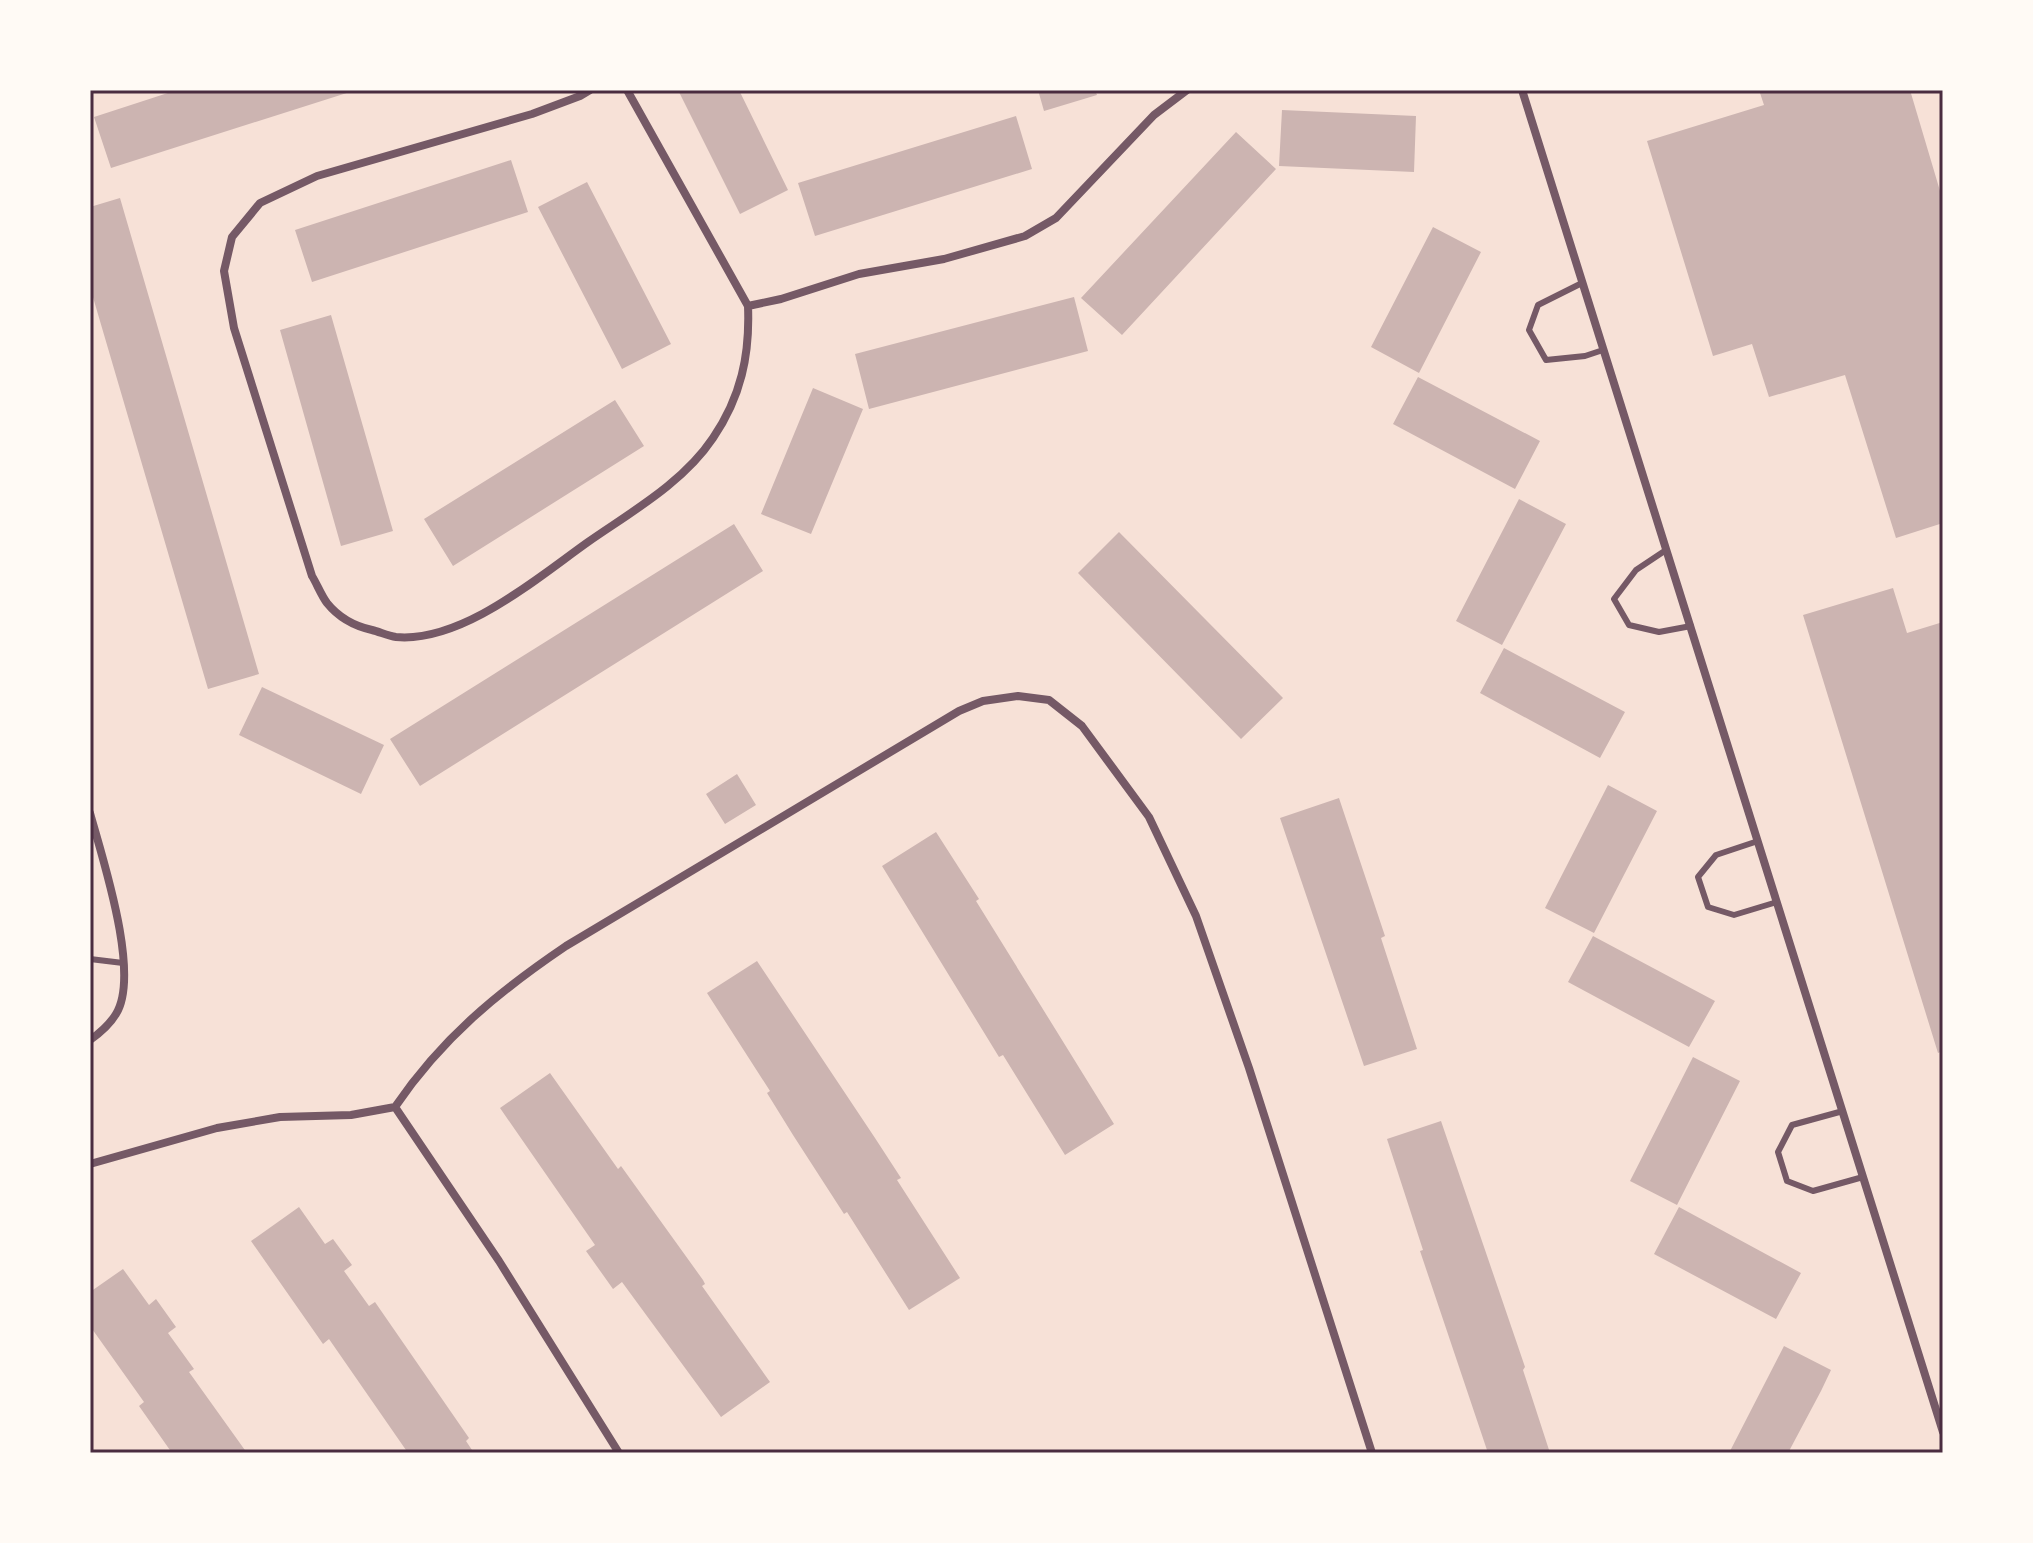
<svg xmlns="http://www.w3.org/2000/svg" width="2033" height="1543" viewBox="0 0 2033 1543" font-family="Commissioner,sans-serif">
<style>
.building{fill:#ccb4b1}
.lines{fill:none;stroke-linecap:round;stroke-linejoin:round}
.service{stroke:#755966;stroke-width:6}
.minor{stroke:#755966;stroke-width:8}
.neatline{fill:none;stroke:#4a2c40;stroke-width:3}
</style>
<rect width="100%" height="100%" fill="#f7e1d7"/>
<path class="building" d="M177,90H353V91L111,168L94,117Z
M678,90H739L788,190L740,214Z
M1038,90H1095L1097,95L1044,111Z
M1759,90H1910L1943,201V523L1896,538L1845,375L1769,397L1752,344L1713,356L1647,141L1764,105Z
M1282,110L1416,116L1414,172L1279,166Z
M1016,116L1032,169L815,236L798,183Z
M1236,132L1276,169L1122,335L1081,298Z
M511,160L528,212L312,282L295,230Z
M587,182L671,344L622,369L538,207Z
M120,198L259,674L208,689L90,287V207Z
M1433,227L1481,252L1419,373L1371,347Z
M1074,297L1088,351L869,409L855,354Z
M331,315L393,531L341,546L280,330Z
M1418,377L1540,441L1515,489L1393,424Z
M813,388L863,409L811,534L761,514Z
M615,400L644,446L453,566L424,519Z
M1519,499L1566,524L1502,645L1456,621Z
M734,524L763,571L420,786L390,739Z
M1119,532L1283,698L1241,739L1078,573Z
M1893,588L1907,633L1943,622V1051L1938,1053L1803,615Z
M1504,648L1625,712L1600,758L1480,693Z
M262,687L384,745L361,794L239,735Z
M737,774L756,805L725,824L706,794Z
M1608,785L1657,811L1594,933L1545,908Z
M1339,798L1385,936L1381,938L1417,1049L1364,1066L1280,818Z
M936,832L979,899L976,901L1114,1124L1065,1155L1003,1055L999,1057L882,866Z
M1593,936L1715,1001L1689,1047L1568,982Z
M757,961L875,1138L901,1178L897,1180L960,1278L909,1310L847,1212L844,1214L793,1135L767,1093L770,1091L707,993Z
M1693,1057L1740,1081L1677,1205L1630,1181Z
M550,1073L618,1169L621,1166L703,1280L705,1284L702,1286L770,1382L721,1417L622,1282L613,1289L586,1251L595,1245L500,1108Z
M1441,1121L1525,1367L1523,1370L1550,1453H1488L1420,1251L1423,1250L1387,1139Z
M299,1207L325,1244L333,1239L352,1265L344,1271L369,1306L375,1302L469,1438L466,1441L474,1453H408L329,1339L323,1344L251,1241Z
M1679,1207L1801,1273L1776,1319L1654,1254Z
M123,1269L149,1305L156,1299L176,1327L168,1333L194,1369L189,1372L247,1453H172L139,1406L144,1402L90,1326V1292Z
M1784,1346L1831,1370L1821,1391L1788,1453H1729Z"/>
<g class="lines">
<path class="service" d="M1582,283L1538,305L1529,330L1546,360L1585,356L1603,350
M1666,550L1636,570L1614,599L1629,625L1659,632L1691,626
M1758,841L1716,855L1698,877L1708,907L1734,915L1777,902
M90,959L123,963
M1843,1111L1792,1125L1778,1152L1787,1181L1813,1191L1863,1177"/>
<path class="minor" d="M590,90L580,96L532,114L317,176L260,203L232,237L224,271L234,328L312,576C317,584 321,595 327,603C339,618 354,626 372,630C380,632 388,636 396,637C462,643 537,578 588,542C631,512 683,483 713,438C741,397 750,355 748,306L627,90
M1522,90L1943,1432
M748,306L781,299L859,274L944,259L1025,236L1056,218L1154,115L1187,90
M90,813C102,857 141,974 116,1014C110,1024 100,1033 90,1040
M395,1107L499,1261L619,1453
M90,1164L217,1128L280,1117L351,1115L395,1107C442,1038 498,992 566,946L959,711L983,701L1018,696L1049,700L1082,726L1149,817L1196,916L1249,1068L1372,1453"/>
</g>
<rect width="2033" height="1543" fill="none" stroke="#fffaf5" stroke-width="184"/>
<rect x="92" y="92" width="1849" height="1359" class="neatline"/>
</svg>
